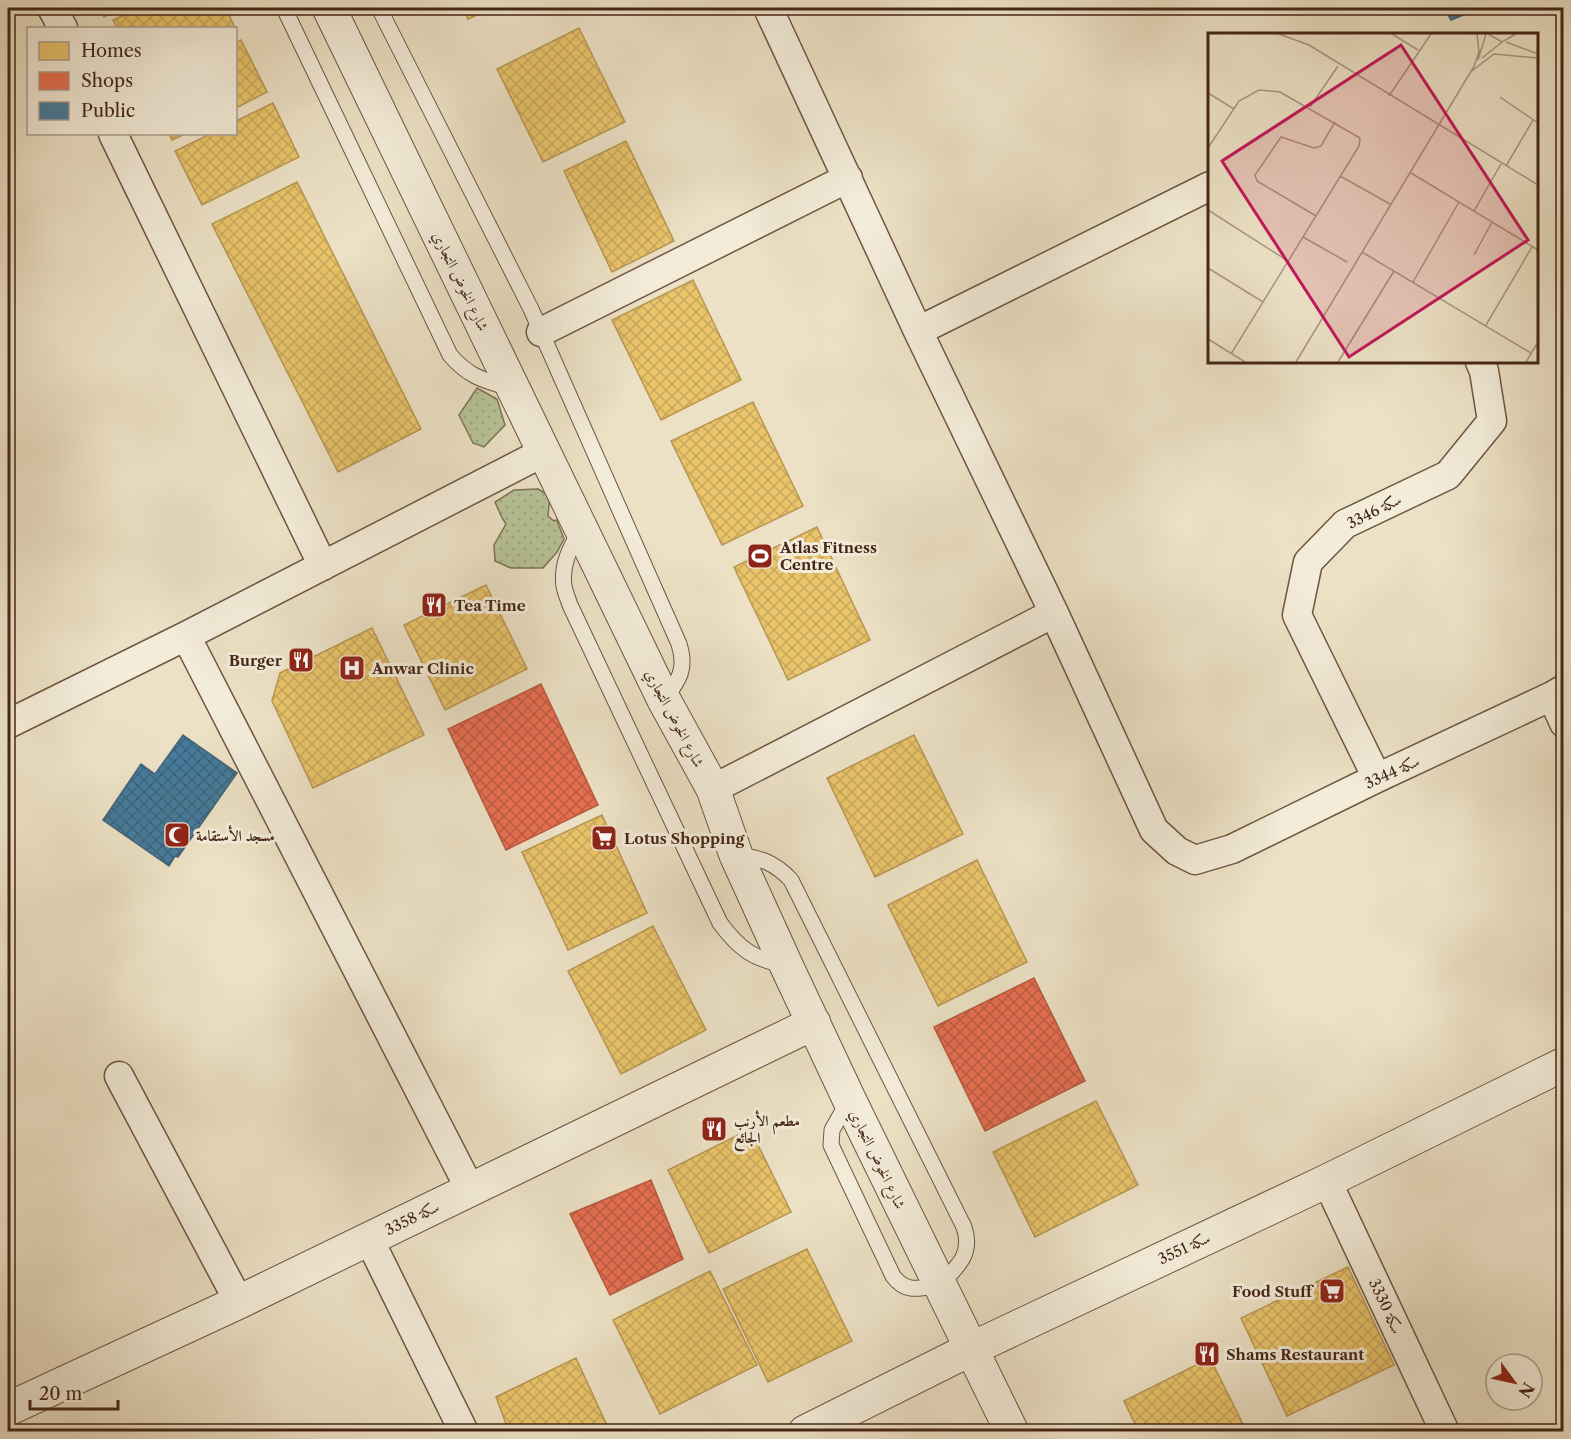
<svg xmlns="http://www.w3.org/2000/svg" width="1571" height="1439" viewBox="0 0 1571 1439" font-family="'Libre Caslon Text',Amiri,serif">
<style>
.grass{fill:url(#grass-dots);stroke:#7e7457;stroke-width:1.5}
.homes{fill:url(#homes-cross-hatch);stroke:#b89551;stroke-width:1.5}
.shops{fill:url(#shops-cross-hatch);stroke:#b65940;stroke-width:1.5}
.public{fill:url(#public-cross-hatch);stroke:#456275;stroke-width:1.5}
.lines{fill:none;stroke-linecap:round;stroke-linejoin:round}
.service-casing{stroke:#6f5543;stroke-width:17}
.minor-casing{stroke:#6f5543;stroke-width:31}
.tertiary-casing{stroke:#6f5543;stroke-width:35}
.service{stroke:#f3ecd9;stroke-width:15}
.minor{stroke:#f3ecd9;stroke-width:28}
.tertiary{stroke:#f3ecd9;stroke-width:33}
.labels{text-anchor:middle;dominant-baseline:central;stroke-width:6;stroke-linejoin:round;paint-order:stroke}
.street-label{font-size:15px;fill:#452618;stroke:#f3ecd9}
.poi-label{font-size:15px;font-weight:bold;fill:#452618;stroke:#f3ecd9;text-anchor:start}
.inset-road{fill:none;stroke:#a99680;stroke-width:1.5}
.view{fill:#c2185b;fill-opacity:0.15;stroke:#c2185b;stroke-width:3}
.inset-edge{fill:none;stroke:#452618;stroke-width:3}
</style>
<defs>
<pattern id="grass-dots" width="8" height="8" patternUnits="userSpaceOnUse" patternTransform="scale(1.5)"><rect width="8" height="8" fill="#b6c396"/><path d="M2 2h.1M6 6h.1" fill="none" stroke="#9ea781" stroke-width="1.8" stroke-linecap="round"/></pattern>
<pattern id="homes-cross-hatch" width="8" height="8" patternUnits="userSpaceOnUse" patternTransform="scale(1.5)"><rect width="8" height="8" fill="#e9c46a"/><path d="M0 0l8 8M0 8l8-8" fill="none" stroke="#c9a85b"/></pattern>
<pattern id="shops-cross-hatch" width="8" height="8" patternUnits="userSpaceOnUse" patternTransform="scale(1.5)"><rect width="8" height="8" fill="#e76f51"/><path d="M0 0l8 8M0 8l8-8" fill="none" stroke="#bd5b42"/></pattern>
<pattern id="public-cross-hatch" width="8" height="8" patternUnits="userSpaceOnUse" patternTransform="scale(1.5)"><rect width="8" height="8" fill="#457b9d"/><path d="M0 0l8 8M0 8l8-8" fill="none" stroke="#3b657f"/></pattern>
</defs>
<rect width="100%" height="100%" fill="#ece1c5"/>
<filter id="stains"><feTurbulence type="fractalNoise" baseFrequency=".00333" numOctaves="4"/><feColorMatrix values="0 0 0 0 .2 0 0 0 0 .09 0 0 0 0 .02 0 0 0 .5 -.17"/></filter>
<radialGradient id="worn" r=".72"><stop offset=".6" stop-color="#630" stop-opacity="0"/><stop offset="1" stop-color="#630" stop-opacity=".3"/></radialGradient>
<path class="grass" d="M477,388L497,399L505,425L484,447L473,443L459,415Z
M538,489L550,496L548,516L554,521L556,520L557,521L564,539L557,552L543,568H511L495,561L494,545L506,524L502,518L495,502L514,490Z"/>
<path class="homes" d="M99,8H123L104,17Z
M139,8H226L235,28H117L113,20Z
M463,8H493L468,19Z
M579,28L625,122L543,162L497,69Z
M241,40L267,92L236,108V43Z
M273,103L299,157L202,205L175,151L210,134H236V121Z
M169,134H185L172,140Z
M626,141L674,241L612,272L564,171Z
M297,182L421,429L338,472L212,224Z
M693,280L741,380L661,420L612,320Z
M753,402L803,506L722,545L671,441Z
M817,527L870,640L788,680L734,567Z
M486,585L527,669L445,710L404,625Z
M372,628L424,735L313,788L272,701L280,673Z
M914,735L963,834L875,877L827,778Z
M602,815L647,913L568,950L522,852Z
M977,860L1027,962L938,1006L888,905Z
M653,926L706,1030L621,1074L568,971Z
M1096,1101L1138,1185L1035,1237L993,1152Z
M750,1129L791,1212L709,1253L668,1170Z
M807,1249L852,1341L768,1382L723,1289Z
M1348,1267L1394,1365L1287,1416L1241,1318Z
M710,1271L757,1365L660,1414L613,1320Z
M576,1358L610,1432H509L496,1397Z
M1210,1358L1247,1432H1139L1124,1401Z"/>
<path class="shops" d="M541,684L598,805L506,850L448,729Z
M1034,978L1085,1081L985,1131L934,1027Z
M651,1180L683,1259L610,1295L570,1214Z"/>
<path class="public" d="M1444,8H1480L1451,20Z
M183,735L237,773L178,857L175,856L169,866L103,820L141,764L155,774Z"/>
<g class="lines">
<g class="service-casing">
<path id="service" d="M284,8L450,355C469,377 483,380 510,388
M379,8L531,309L679,644C687,669 679,680 664,700
M581,530C570,547 561,565 564,586C565,592 568,599 570,605L720,923C740,950 753,958 785,966
M736,855C761,858 774,862 791,880L964,1227C973,1254 958,1266 940,1285C921,1288 906,1294 893,1276L831,1145L832,1130L849,1100"/>
</g>
<g class="minor-casing">
<path id="minor" d="M52,8L63,28
M768,8L918,331L1054,613L1154,830L1177,851L1195,860L1232,849L1377,778L1552,696L1564,689
M113,134L323,566
M918,331L1210,186
M541,332L848,178
M186,636L470,1189
M1552,696L1564,723
M8,724L186,636L544,452
M1377,778L1297,615L1308,562L1345,524L1448,475L1492,421L1484,371L1480,362
M713,789L1054,613
M119,1076L239,1302
M1327,1181L1445,1432
M369,1239L464,1432"/>
</g>
<g class="tertiary-casing">
<path id="tertiary" d="M329,8L664,700L713,789L736,855L787,967L849,1099L1012,1432
M8,1409L239,1302L814,1023
M805,1432L971,1349L1327,1181L1564,1064"/>
</g>
<use href="#service" class="service"/>
<use href="#minor" class="minor"/>
<use href="#tertiary" class="tertiary"/>
</g>
<defs>
<g id="stadium-square" transform="scale(1.35)"><rect x="-9" y="-9" width="18" height="18" rx="4" fill="#8f2418" stroke="#f3ecd9"/><path d="M0-5a6.5 5 0 1 0 0 10a6.5 5 0 1 0 0-10ZM-3.5-1.8h7v3.6h-7Z" fill="#fff"/></g>
<g id="restaurant-square" transform="scale(1.35)"><rect x="-9" y="-9" width="18" height="18" rx="4" fill="#8f2418" stroke="#f3ecd9"/><path d="M-5-6h1v4h1v-4h1v4h1v-4h1v5L-1.5 .5V6h-2V.5L-5-1ZM5-6V6H3V1.5H1.5Q1.5-4 5-6Z" fill="#fff"/></g>
<g id="hospital-square" transform="scale(1.35)"><rect x="-9" y="-9" width="18" height="18" rx="4" fill="#8f2418" stroke="#f3ecd9"/><path d="M-5-5h3v3.5h4V-5h3V5h-3V1.5h-4V5h-3Z" fill="#fff"/></g>
<g id="mosque-square" transform="scale(1.35)"><rect x="-9" y="-9" width="18" height="18" rx="4" fill="#8f2418" stroke="#f3ecd9"/><path d="M3.5-4.9A6 6 0 1 0 3.5 4.9A5 5 0 1 1 3.5-4.9Z" fill="#fff"/></g>
<g id="supermarket-square" transform="scale(1.35)"><rect x="-9" y="-9" width="18" height="18" rx="4" fill="#8f2418" stroke="#f3ecd9"/><path d="M-6-5.5h2.5l.6 2H6L4.5 2H-2.5L-4.4-4H-6ZM-1.5 3.2a1.3 1.3 0 1 0 .1 0ZM3 3.2a1.3 1.3 0 1 0 .1 0Z" fill="#fff"/></g>
</defs>
<g fill-rule="evenodd">
<use href="#stadium-square" x="760" y="556"/>
<use href="#restaurant-square" x="434" y="605"/>
<use href="#restaurant-square" x="301" y="660"/>
<use href="#hospital-square" x="352" y="668"/>
<use href="#mosque-square" x="177" y="835"/>
<use href="#supermarket-square" x="604" y="838"/>
<use href="#restaurant-square" x="714" y="1129"/>
<use href="#supermarket-square" x="1332" y="1291"/>
<use href="#restaurant-square" x="1207" y="1354"/>
</g>
<g class="labels">
<g class="street-label">
<text transform="translate(461 281) rotate(64)">شارع الخوض التجاري</text>
<text transform="translate(1374 511) rotate(-27)">سكة 3346</text>
<text transform="translate(675 718) rotate(62)">شارع الخوض التجاري</text>
<text transform="translate(1392 772) rotate(-25)">سكة 3344</text>
<text transform="translate(878 1159) rotate(64)">شارع الخوض التجاري</text>
<text transform="translate(412 1218) rotate(-26)">سكة 3358</text>
<text transform="translate(1184 1248) rotate(-25)">سكة 3551</text>
<text transform="translate(1386 1306) rotate(65)">سكة 3330</text>
</g>
<g class="poi-label">
<text x="780" y="547">Atlas Fitness<tspan x="780" dy="17">Centre</tspan></text>
<text x="454" y="605">Tea Time</text>
<text x="282" y="660" text-anchor="end">Burger</text>
<text x="372" y="668">Anwar Clinic</text>
<text x="196" y="835">مسجد الأستقامة</text>
<text x="624" y="838">Lotus Shopping</text>
<text x="734" y="1120">مطعم الأرنب<tspan x="734" dy="17">الجائع</tspan></text>
<text x="1312" y="1291" text-anchor="end">Food Stuff</text>
<text x="1226" y="1354">Shams Restaurant</text>
</g>
</g>
<g transform="translate(1208 33)">
<rect width="330" height="330" fill="#ece1c5"/>
<path class="inset-road" d="M71,1L101,12L330,152M184,1L210,17M280,1L294,9L308,1M298,9L330,21M274,25L294,9M270,27L278,1M265,36L271,19L269,1M264,38L286,21L330,25M0,60L26,76M181,63L223,1M292,64L330,90M102,74L130,33M0,115L31,68L51,57L72,59L152,105L151,113L23,321M298,133L325,87M203,140L330,217M132,143L182,171M0,177L80,228M266,178L293,131M108,183L49,148L47,142L73,104L106,115L113,113L127,89M95,204L139,229M154,219L323,320M266,222L284,189M0,235L55,269M205,249L251,169M278,292L324,214M0,306L37,329M88,329L265,35M130,329L186,238M318,329L330,309"/>
<path class="view" d="M193,12L320,207L141,324L14,128Z"/>
<rect width="330" height="330" class="inset-edge"/>
</g>
<rect width="1571" height="1439" fill="none" stroke="#ece1c5" stroke-width="30"/>
<rect x="9" y="9" width="1553" height="1421" fill="none" stroke="#452618" stroke-width="3"/>
<rect x="15" y="15" width="1541" height="1409" fill="none" stroke="#452618" stroke-width="1.5"/>
<rect x="27" y="27" width="210" height="108" fill="#f3ecd9" stroke="#ad9d8c" stroke-width="1.5"/>
<rect x="39" y="42" width="30" height="18" fill="#e9c46a" stroke="#ad9d8c" stroke-width="1.5"/>
<text x="81" y="57" font-size="18" fill="#452618">Homes</text>
<rect x="39" y="72" width="30" height="18" fill="#e76f51" stroke="#ad9d8c" stroke-width="1.5"/>
<text x="81" y="87" font-size="18" fill="#452618">Shops</text>
<rect x="39" y="102" width="30" height="18" fill="#457b9d" stroke="#ad9d8c" stroke-width="1.5"/>
<text x="81" y="117" font-size="18" fill="#452618">Public</text>
<g transform="translate(1514 1382) rotate(123)"><circle r="28" fill="#f3ecd9" stroke="#ad9d8c" stroke-width="1.5"/>
<path d="M0-4.5L10 22L0 15L-10 22Z" fill="#8f2418"/>
<text y="-9" font-size="16" font-weight="bold" text-anchor="middle" fill="#452618">N</text>
</g>
<path d="M30 1400v9h88v-9" fill="none" stroke="#452618" stroke-width="3"/>
<text x="39" y="1400" font-size="18" fill="#452618" stroke="#f3ecd9" stroke-width="4.5" paint-order="stroke">20 m</text>
<rect width="100%" height="100%" filter="url(#stains)"/>
<rect width="100%" height="100%" fill="url(#worn)"/>
</svg>
